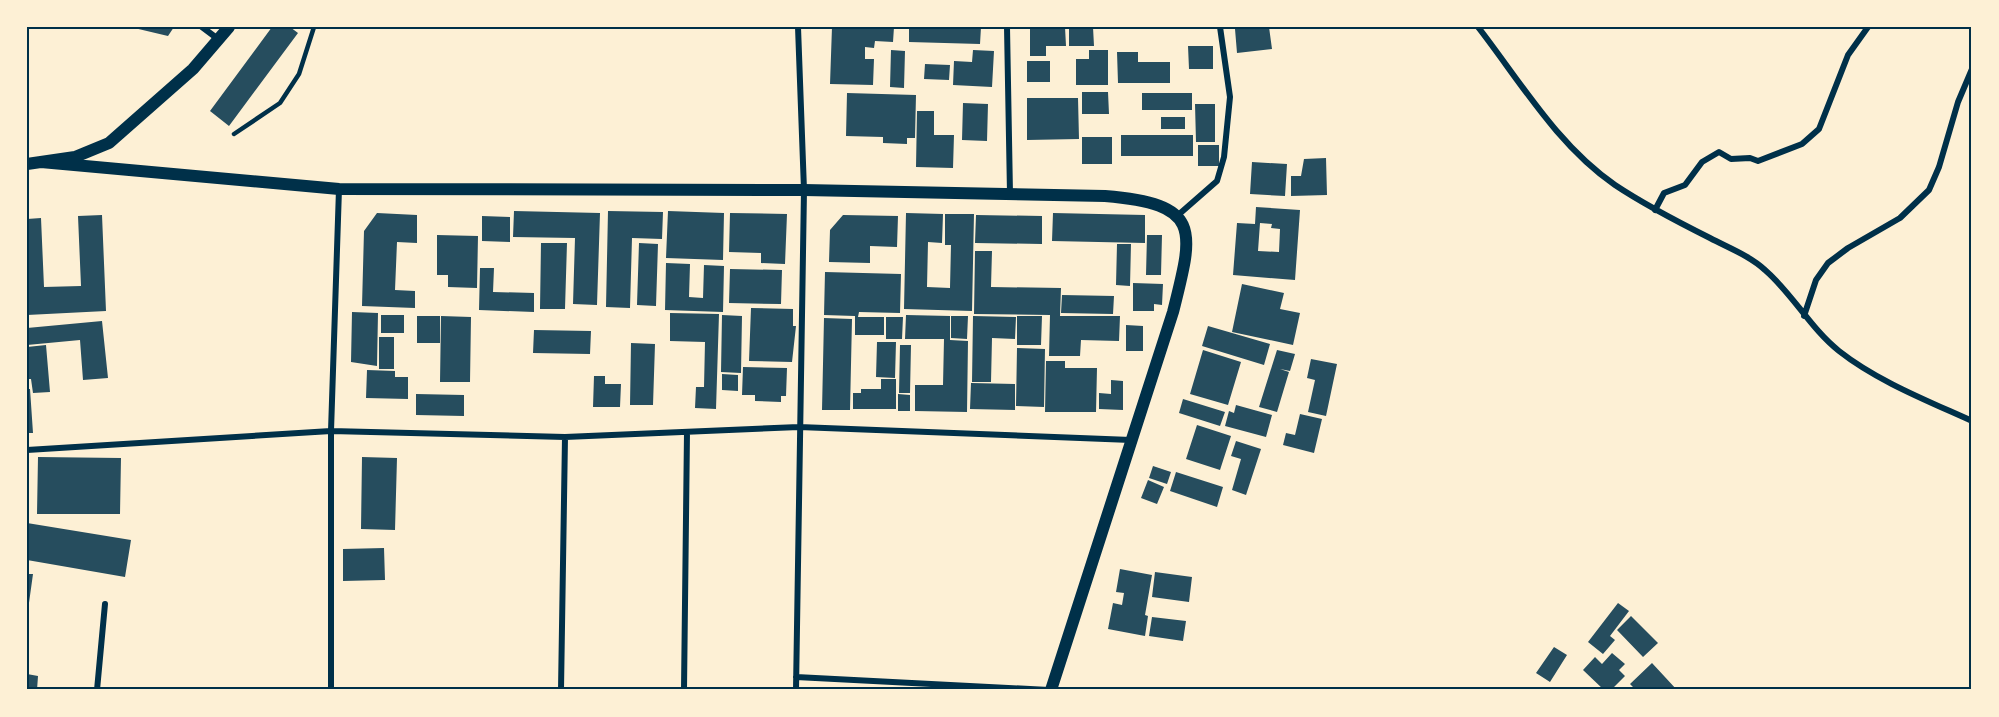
<svg xmlns="http://www.w3.org/2000/svg" width="1999" height="717" viewBox="0 0 1999 717" font-family="'Zilla Slab',serif">
<style>
.building{fill:#264d5e;fill-rule:evenodd}
.lines{fill:none;stroke-linecap:round;stroke-linejoin:round}
.service{stroke:#003049;stroke-width:4.5}
.minor{stroke:#003049;stroke-width:6}
.secondary{stroke:#003049;stroke-width:12}
.neatline{fill:none;stroke:#003049;stroke-width:2}
</style>
<rect width="100%" height="100%" fill="#fdf0d5"/>
<path class="building" d="M130,27H174L168,36Z
M272,27H290L298,33L229,126L210,111Z
M832,27H894L893,42L875,41L874,48L865,47V59H874L873,85L830,84Z
M909,27H981L980,44L909,42Z
M1030,27H1065L1066,46H1046V56H1030Z
M1069,27H1093L1094,46H1069Z
M1269,27L1272,49L1237,53L1235,29Z
M1188,46H1213V69H1189Z
M891,50L905,51L904,88L890,87Z
M973,50L994,51L992,87L953,85L954,61L972,62Z
M1089,50H1108V85H1076V59H1089Z
M1117,52H1138V62H1170V83H1118Z
M1027,61H1050V82H1027Z
M925,64L950,65L949,80L924,79Z
M1082,92H1108L1109,114H1082Z
M847,93L916,95L915,138H907V144L883,143V137L846,136Z
M1142,93H1192V110H1142Z
M1027,98H1078L1079,139L1027,140Z
M963,103L988,104L987,141L962,140Z
M1195,104H1215V142H1196Z
M917,111H934V135H954L953,168L916,167Z
M1161,117H1185V129H1161Z
M1121,135H1193V156H1121Z
M1082,137H1112V164H1082Z
M1198,145H1219V166H1198Z
M1326,158L1327,195L1291,196V176H1301L1304,159Z
M1252,162L1287,164L1285,196L1250,194Z
M1256,207L1300,210L1295,280L1233,275L1237,223L1255,224ZM1260,223L1272,224L1271,228L1280,229L1279,252L1258,251Z
M514,211L600,213L597,305L573,304L575,238L513,237Z
M608,211L663,212L662,239L632,238L630,308L606,307Z
M668,211L724,213L723,260L666,258Z
M377,213L417,215V243L397,242L395,290L415,291V308L362,306L364,231Z
M730,213L787,214L785,264L761,263V253L729,252Z
M906,213L943,214L942,243L928,242L927,287L950,288L951,245H945V214H974L972,311L904,309Z
M1053,213L1145,215V243L1052,241Z
M102,215L106,311L27,315V219L41,218L44,287L81,286L78,216Z
M843,215L898,216L897,247L870,246V263L829,262L830,230Z
M976,215L1042,216V244L975,243Z
M482,216L510,217V242L482,241Z
M437,235L478,236L477,288L448,287V275H437Z
M1147,235H1162L1161,275H1146Z
M541,243H567L565,309H540Z
M639,243L658,244L656,306L637,305Z
M1117,244H1131L1130,286L1116,285Z
M975,251H992L991,287L1061,288L1060,316H1120L1119,341L1081,340L1080,356H1049L1050,315L974,314Z
M666,263L690,264L689,297L703,298L704,265L724,266L723,312L665,310Z
M480,268H494L493,292L534,293V312L479,310Z
M730,269L782,270L781,304L729,303Z
M825,272L901,274L900,313L859,312L858,317H884V335H855V316L824,315Z
M1133,283L1163,284L1162,305L1154,304V311H1133Z
M1242,284L1284,293L1280,309L1300,313L1293,345L1232,332Z
M1062,295L1114,296L1113,314L1061,313Z
M751,308L793,309V326H796L792,362L749,361Z
M352,312L378,313L377,366L351,362Z
M670,313L719,314L716,409L695,408L696,387H704L705,342L670,341Z
M381,315H404V333H381Z
M722,315L742,316L741,373L721,372Z
M906,315L950,316V340L968,341L967,412L915,411V385H943L944,339H905Z
M417,316H440V343H417Z
M441,316L471,317L470,382H440Z
M951,316H968L967,339L951,338Z
M973,316L1016,317L1015,339L992,338L991,382H972Z
M1017,316H1042L1041,345H1017Z
M886,317H903L902,339H886Z
M824,318L852,319L850,410H822Z
M102,321L108,378L83,380L80,340L27,345V328Z
M1126,325L1143,326V351H1126Z
M1208,326L1270,344L1264,365L1202,346Z
M534,330L591,331L590,354L533,353Z
M379,337H394V369H379Z
M877,342H896L895,378L876,377Z
M631,343L655,344L653,405H630Z
M46,345L50,392L33,393L31,379H27V347Z
M900,345H911L910,393H899Z
M1017,348L1045,349L1044,407L1016,406Z
M1203,350L1241,362L1228,405L1190,394Z
M1277,350L1295,354L1290,371L1280,369L1289,372L1277,412L1259,407Z
M1311,359L1337,364L1326,416L1308,412L1315,380L1307,378Z
M1046,361H1065V368H1097L1096,412H1045Z
M743,367L787,368L786,396H781V402L755,401V395H742Z
M367,370L395,371V377H408V399L366,398Z
M722,374L738,375V391L722,390Z
M594,376H605V384H621L620,407H593Z
M881,379H896V409H853V393H861V389H881Z
M1111,380L1123,381V410L1099,409V393L1111,394Z
M971,383L1015,384V410L970,409Z
M27,389H30L33,433H27Z
M416,394L464,395V416L416,415Z
M898,394L910,395V411H898Z
M1183,399L1225,412L1220,426L1179,413Z
M1236,405L1272,415L1266,437L1225,426L1229,411L1234,413Z
M1300,414L1322,419L1314,453L1283,445L1286,433L1295,435Z
M1197,425L1231,436L1220,470L1186,459Z
M1236,441L1261,449L1246,495L1232,490L1241,459L1231,456Z
M38,457L121,458L120,514H37Z
M362,457L397,458L395,530L361,529Z
M1153,466L1171,472L1167,484L1149,478Z
M1176,472L1223,487L1217,507L1170,491Z
M1148,480L1164,487L1157,504L1141,498Z
M27,523L131,540L125,577L27,560Z
M384,548L385,580L343,581V549Z
M1120,569L1152,575L1145,615L1148,616L1145,636L1108,629L1113,603L1122,605L1124,593L1116,592Z
M1155,572L1192,577L1189,602L1152,597Z
M27,574H33L28,610H27Z
M1618,603L1629,611L1610,636L1615,640L1603,654L1588,642Z
M1631,616L1658,643L1643,657L1617,630Z
M1152,617L1186,621L1183,641L1149,636Z
M1554,647L1567,655L1550,682L1536,673Z
M1612,653L1625,664L1619,670L1625,676L1611,690H1604L1583,670L1595,657L1602,664Z
M1652,663L1677,690H1636L1630,684Z
M27,674L38,676L37,690H27Z"/>
<g class="lines">
<path class="service" d="M234,134L280,103L299,74L314,27"/>
<path class="minor" d="M202,27L218,39
M1007,27L1010,194
M1478,27C1520,81 1557,145 1615,185C1645,205 1678,222 1710,238C1729,248 1750,256 1765,270C1793,294 1810,328 1839,351C1877,381 1928,401 1972,421
M1655,210L1664,193L1685,185L1702,162L1719,152L1731,159L1750,158L1758,161L1802,144L1819,129L1848,55L1868,27
M1177,216L1217,181L1224,157L1230,97L1220,27
M1804,316L1816,280L1828,263L1848,248L1900,218L1929,190L1939,167L1958,102L1972,69
M27,450L331,431L565,437L799,427L1131,440
M796,677L1049,690
M97,690L105,604
M331,690V431L339,189
M561,690L565,437
M684,690L687,432
M796,690L804,190L798,27"/>
<path class="secondary" d="M41,162L339,189L804,190L1105,196C1202,204 1194,229 1173,312L1051,690
M27,164L75,157L109,143L193,69L229,27"/>
</g>
<rect width="1999" height="717" fill="none" stroke="#fdf0d5" stroke-width="57"/>
<rect x="28" y="28" width="1942" height="660" class="neatline"/>
</svg>
